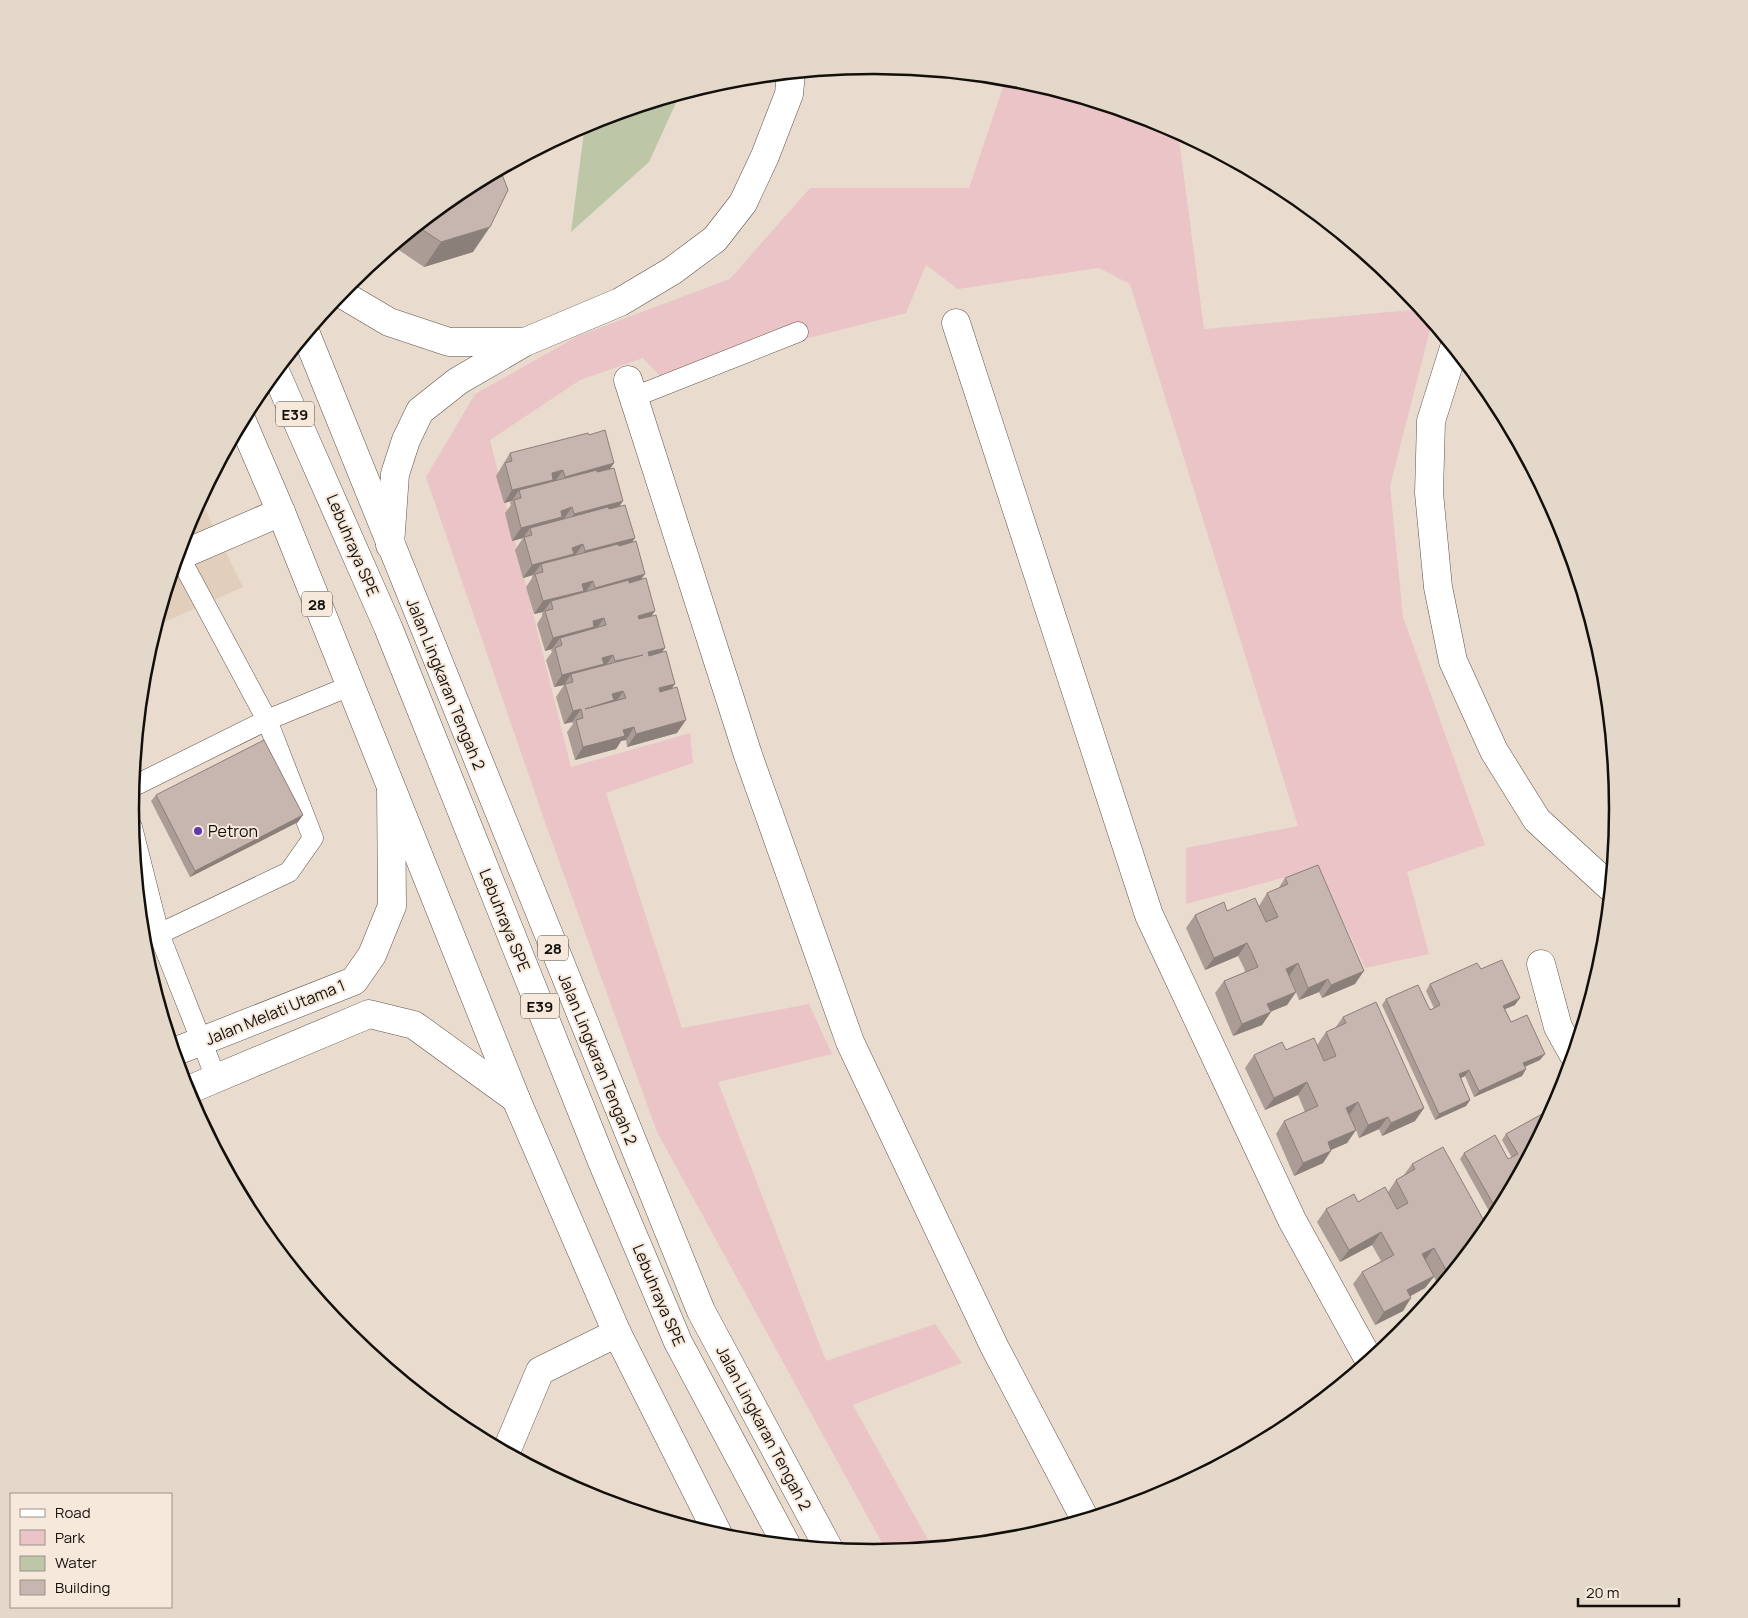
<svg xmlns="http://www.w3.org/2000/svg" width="1748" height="1618" viewBox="0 0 1748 1618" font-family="Manrope,sans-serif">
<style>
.built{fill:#e1cfbc}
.green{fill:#eac4c7}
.water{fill:#bdc7a7}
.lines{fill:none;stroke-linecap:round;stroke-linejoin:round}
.lane-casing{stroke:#5e5349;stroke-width:21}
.street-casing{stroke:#5e5349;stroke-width:29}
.secondary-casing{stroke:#5e5349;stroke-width:29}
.highway-casing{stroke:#5e5349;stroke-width:29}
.lane{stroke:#fff;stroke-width:20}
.street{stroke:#fff;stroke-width:28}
.secondary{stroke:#fff;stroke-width:28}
.highway{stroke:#fff;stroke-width:28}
.wall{fill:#ab9c96}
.shaded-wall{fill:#8b7f7a}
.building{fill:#c7b5af;stroke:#8b7f7a;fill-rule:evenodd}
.poi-dot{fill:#6138b0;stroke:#f6e9dc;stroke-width:2}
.labels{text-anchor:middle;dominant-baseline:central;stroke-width:4;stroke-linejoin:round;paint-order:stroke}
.shield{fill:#f6e9dc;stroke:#57504a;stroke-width:1}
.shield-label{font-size:15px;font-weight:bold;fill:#130f0b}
.street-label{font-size:16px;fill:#130f0b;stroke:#f6e9dc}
.poi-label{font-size:16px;fill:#130f0b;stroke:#f6e9dc;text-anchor:start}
.rim{fill:none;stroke:#130f0b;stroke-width:2.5}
</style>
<rect width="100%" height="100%" fill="#e9dccf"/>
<path class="built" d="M200,499L243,587L156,626L187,524Z"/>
<path class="green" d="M1006,78L1019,79L1159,122L1178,132L1204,329L1422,309L1432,322L1390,486L1403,617L1485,845L1407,872L1429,954L1365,968L1319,868L1186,904V848L1298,826L1130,284L1099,268L958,289L926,265L906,313L660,376L643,358L580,380L490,440L571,767L690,733L693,763L606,793L682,1028L809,1004L832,1054L718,1082L826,1361L935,1324L962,1363L853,1405L932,1547L887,1552L657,1132L546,825L426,477L475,394L578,336L730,279L810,188H969Z"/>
<path class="water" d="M680,94L649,162L571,232L585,124Z"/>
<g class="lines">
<g class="lane-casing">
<path id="lane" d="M634,397L798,332
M132,787L267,720L350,686
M132,827L159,934L216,1078
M159,934L289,872L313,838L267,720L179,556"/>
</g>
<g class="street-casing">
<path id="street" d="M956,323L1149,915L1292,1220L1369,1360
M1454,348L1431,421L1429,493L1438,587L1453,661L1494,751L1537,820L1610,887
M628,380L748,755L850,1042L994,1346L1085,1519
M178,554L179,556L281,512
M1541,964L1558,1027L1573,1054
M174,1052L354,981L372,955L392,906L391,788
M186,1091L369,1014L414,1025L516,1099
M506,1452L540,1371L617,1333"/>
</g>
<g class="secondary-casing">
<path id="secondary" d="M340,293L389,322L449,342H524
M390,545L395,474L406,440L420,411L458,381L525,342L620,302L672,271L715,239L743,203L765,156L789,94L791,73"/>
</g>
<g class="highway-casing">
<path id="highway" d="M306,334L701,1311L829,1549
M275,371L388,627L603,1164L678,1342L786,1544
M242,421L281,512L516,1099L617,1333L719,1536"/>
</g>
<use href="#lane" class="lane"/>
<use href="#street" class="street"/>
<use href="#secondary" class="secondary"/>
<use href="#highway" class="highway"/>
</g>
<path class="wall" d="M461,190L473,252L424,267L393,246Z
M589,435L614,463L610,469L620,506L631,543L641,580L652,616L672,689L677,733L627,747L626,740L621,741L616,749L575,760L567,732L573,724L572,722L564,724L556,697L564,685L554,687L546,660L552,652L551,650L552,649L545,651L537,624L542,616V614L543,612L534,614L526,587L532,578V577L533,575L523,578L515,550L523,538L512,541L505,513L511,505L510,503L512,501L504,503L496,476L510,453Z
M156,795L303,815L298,822L190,877L151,801Z
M1285,878L1355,984L1322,998L1319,992L1299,1000L1296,992L1287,1005L1271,1011L1262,1025L1233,1036L1215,993L1224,981L1245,972L1244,968L1238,956L1205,970L1186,928L1195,915L1259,906L1267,893L1278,889Z
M1481,969L1515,1005L1505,1009L1511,1022L1540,1060L1525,1067L1526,1069L1522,1076L1474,1097L1465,1076L1461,1078L1470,1100L1466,1106L1435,1120L1382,1005L1386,999L1430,1010L1434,1008L1426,991L1430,984Z
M1343,1017L1424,1108L1415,1121L1382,1136L1379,1129L1359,1138L1356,1130L1347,1143L1331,1150L1323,1163L1294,1176L1276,1134L1284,1121L1305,1112L1298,1095L1265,1110L1245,1068L1254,1055L1317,1045L1326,1032L1335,1028Z
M1552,1111L1494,1220L1460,1159L1464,1153L1508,1159L1512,1158L1502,1140L1506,1134Z
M1412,1164L1488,1228L1448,1277L1437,1283L1434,1277L1425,1288L1410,1296L1403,1311L1375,1325L1353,1284L1362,1272L1381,1261L1372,1245L1340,1262L1317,1222L1326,1209L1358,1202L1388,1192L1396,1180L1403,1176Z
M1393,1333L1400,1335L1385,1348L1384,1346Z"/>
<path class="shaded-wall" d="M490,227L473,252L424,267L441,242Z
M614,463L605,476L556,490L565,477Z
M563,470L554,483L519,490L512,501L504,503L512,490L552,473Z
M623,501L615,513L565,527L574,514Z
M572,507L563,520L530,528L523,538L512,541L521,528L561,511Z
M635,538L626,551L576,564L585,551Z
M583,544L574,557L541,564L533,575L523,578L532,565L572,548Z
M645,574L636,587L586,601L595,588Z
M593,581L584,594L551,601L543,612L534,614L543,601L582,584Z
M655,611L646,624L629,629L638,616Z
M604,618L595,631L560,638L552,649L545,651L553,638L593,621Z
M665,648L656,661L640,665L648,652Z
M613,655L605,667L573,682L571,674L564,685L554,687L562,675L602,658Z
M675,684L666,697L650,701L659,688Z
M623,691L615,704L582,720L612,694Z
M581,709L572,722L564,724L573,711Z
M686,720L677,733L627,747L636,734Z
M634,727L626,740L621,741L616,749L575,760L583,747L623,730Z
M303,815L298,822L190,877L195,871Z
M1247,943L1238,956L1205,970L1214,958Z
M1298,963L1289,976L1286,969Z
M1364,971L1355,984L1322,998L1331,985Z
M1328,979L1319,992L1299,1000L1308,988Z
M1296,992L1287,1005L1258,1017L1267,1004Z
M1520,998L1515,1005L1498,1012L1503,1006Z
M1271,1012L1262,1025L1233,1036L1242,1024Z
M1545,1054L1540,1060L1519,1069L1523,1063Z
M1526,1069L1522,1076L1474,1097L1479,1091Z
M1469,1070L1465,1076L1455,1081L1459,1074Z
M1307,1082L1298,1095L1265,1110L1274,1098Z
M1470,1100L1466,1106L1435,1120L1439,1114Z
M1358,1102L1349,1115L1346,1108Z
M1424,1108L1415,1121L1382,1136L1391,1123Z
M1388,1117L1379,1129L1359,1138L1368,1125Z
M1356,1130L1347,1143L1319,1155L1328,1142Z
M1331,1151L1323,1163L1294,1176L1303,1163Z
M1381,1232L1372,1245L1340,1262L1349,1250Z
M1434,1248L1425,1260L1422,1254Z
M1460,1263L1448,1277L1437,1283L1446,1270Z
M1434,1276L1425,1288L1398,1303L1407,1290Z
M1411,1298L1403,1311L1375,1325L1384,1312Z"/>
<path class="building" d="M500,169L508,190L490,227L441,242L417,226L461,190Z
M605,430L614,463L565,477L563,470L552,473L553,480L512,490L505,463L512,461L510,453L588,433L589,435Z
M614,468L623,501L574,514L572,507L561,511L562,517L521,528L514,500L521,498L519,490L597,470V472Z
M625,505L635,538L585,551L583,544L572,548L574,554L532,565L524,537L532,535L530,528L608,507L609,509Z
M636,541L645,574L595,588L593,581L582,584L584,591L543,601L535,574L543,572L541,564L618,544L619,546Z
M646,578L655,611L638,616L639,619L656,615L665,648L648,652L649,656L666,651L675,684L659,688L660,692L677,687L686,720L636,734L634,727L623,730L625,736L583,747L576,720L583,718L581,709L573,711L565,684L573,682L571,674L643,655L615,661L613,655L602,658L604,664L562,675L555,648L562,645L560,638L606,625L604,618L593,621L594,627L553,638L545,611L553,609L551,601L629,580V583ZM623,691L626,698L585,709L614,700L612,694Z
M264,740L303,815L195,871L156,795Z
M1318,865L1364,971L1331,985L1328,979L1308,988L1298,963L1286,969L1296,992L1267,1004L1271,1012L1242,1024L1224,981L1258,967L1253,955L1247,943L1214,958L1195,915L1224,902L1227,911L1255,898L1266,922L1278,917L1267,893L1288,884L1285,878Z
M1502,960L1520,998L1503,1006L1511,1022L1527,1015L1545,1054L1523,1063L1526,1069L1479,1091L1469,1070L1459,1074L1470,1100L1439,1114L1386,999L1418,985L1430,1010L1440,1005L1430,984L1477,963L1481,969Z
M1376,1002L1424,1108L1391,1123L1388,1117L1368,1125L1358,1102L1346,1108L1356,1130L1328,1142L1331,1151L1303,1163L1284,1121L1318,1106L1307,1082L1274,1098L1254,1055L1282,1042L1286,1050L1314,1038L1324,1061L1336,1056L1326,1032L1346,1023L1343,1017Z
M1551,1109L1552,1111L1498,1212L1464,1153L1495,1135L1508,1159L1518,1154L1506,1134Z
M1443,1147L1488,1228L1460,1263L1446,1270L1434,1248L1422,1254L1434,1276L1407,1290L1411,1298L1384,1312L1362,1272L1394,1255L1381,1232L1349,1250L1326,1209L1354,1194L1358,1202L1385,1187L1397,1209L1408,1203L1396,1180L1415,1169L1412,1164Z
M1409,1324L1400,1335L1396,1339L1393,1333Z"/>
<circle class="poi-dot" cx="198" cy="831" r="5"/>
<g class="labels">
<g class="shield">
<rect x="276" y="401.5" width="38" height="25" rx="4"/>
<rect x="302" y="591.5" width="30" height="25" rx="4"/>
<rect x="538" y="935.5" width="30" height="25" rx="4"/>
<rect x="521" y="993.5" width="38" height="25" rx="4"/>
</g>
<g class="shield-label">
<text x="295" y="414">E39</text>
<text x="317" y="604">28</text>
<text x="553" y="948">28</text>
<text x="540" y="1006">E39</text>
</g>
<g class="street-label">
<text transform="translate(353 545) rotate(67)">Lebuhraya SPE</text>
<text transform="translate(446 684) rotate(68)">Jalan Lingkaran Tengah 2</text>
<text transform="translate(505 920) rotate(68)">Lebuhraya SPE</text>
<text transform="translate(275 1012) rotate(-22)">Jalan Melati Utama 1</text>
<text transform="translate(598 1059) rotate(68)">Jalan Lingkaran Tengah 2</text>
<text transform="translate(659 1295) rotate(67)">Lebuhraya SPE</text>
<text transform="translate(764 1428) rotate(62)">Jalan Lingkaran Tengah 2</text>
</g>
<g class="poi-label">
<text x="208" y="831">Petron</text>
</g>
</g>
<path d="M0 0H1748V1618H0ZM139 809a735 735 0 1 1 1470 0a735 735 0 1 1-1470 0Z" fill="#e4d8cb" fill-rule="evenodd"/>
<path class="rim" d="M139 809a735 735 0 1 1 1470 0a735 735 0 1 1-1470 0Z"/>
<rect x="10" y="1493" width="162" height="115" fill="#f6e9dc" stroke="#9b9288"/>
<rect x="20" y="1509" width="25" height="8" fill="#ffffff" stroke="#9b9288"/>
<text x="55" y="1518" font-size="15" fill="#130f0b">Road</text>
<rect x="20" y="1530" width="25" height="15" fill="#eac4c7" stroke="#9b9288"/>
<text x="55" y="1543" font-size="15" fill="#130f0b">Park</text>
<rect x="20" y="1556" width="25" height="15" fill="#bdc7a7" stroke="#9b9288"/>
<text x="55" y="1568" font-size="15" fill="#130f0b">Water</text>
<rect x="20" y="1580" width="25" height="15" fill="#c7b5af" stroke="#9b9288"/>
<text x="55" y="1593" font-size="15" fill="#130f0b">Building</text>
<path d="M1578 1598v8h101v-8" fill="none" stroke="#130f0b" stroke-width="2.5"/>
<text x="1586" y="1598" font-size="15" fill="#130f0b" stroke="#f6e9dc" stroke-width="4" paint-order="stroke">20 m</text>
</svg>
